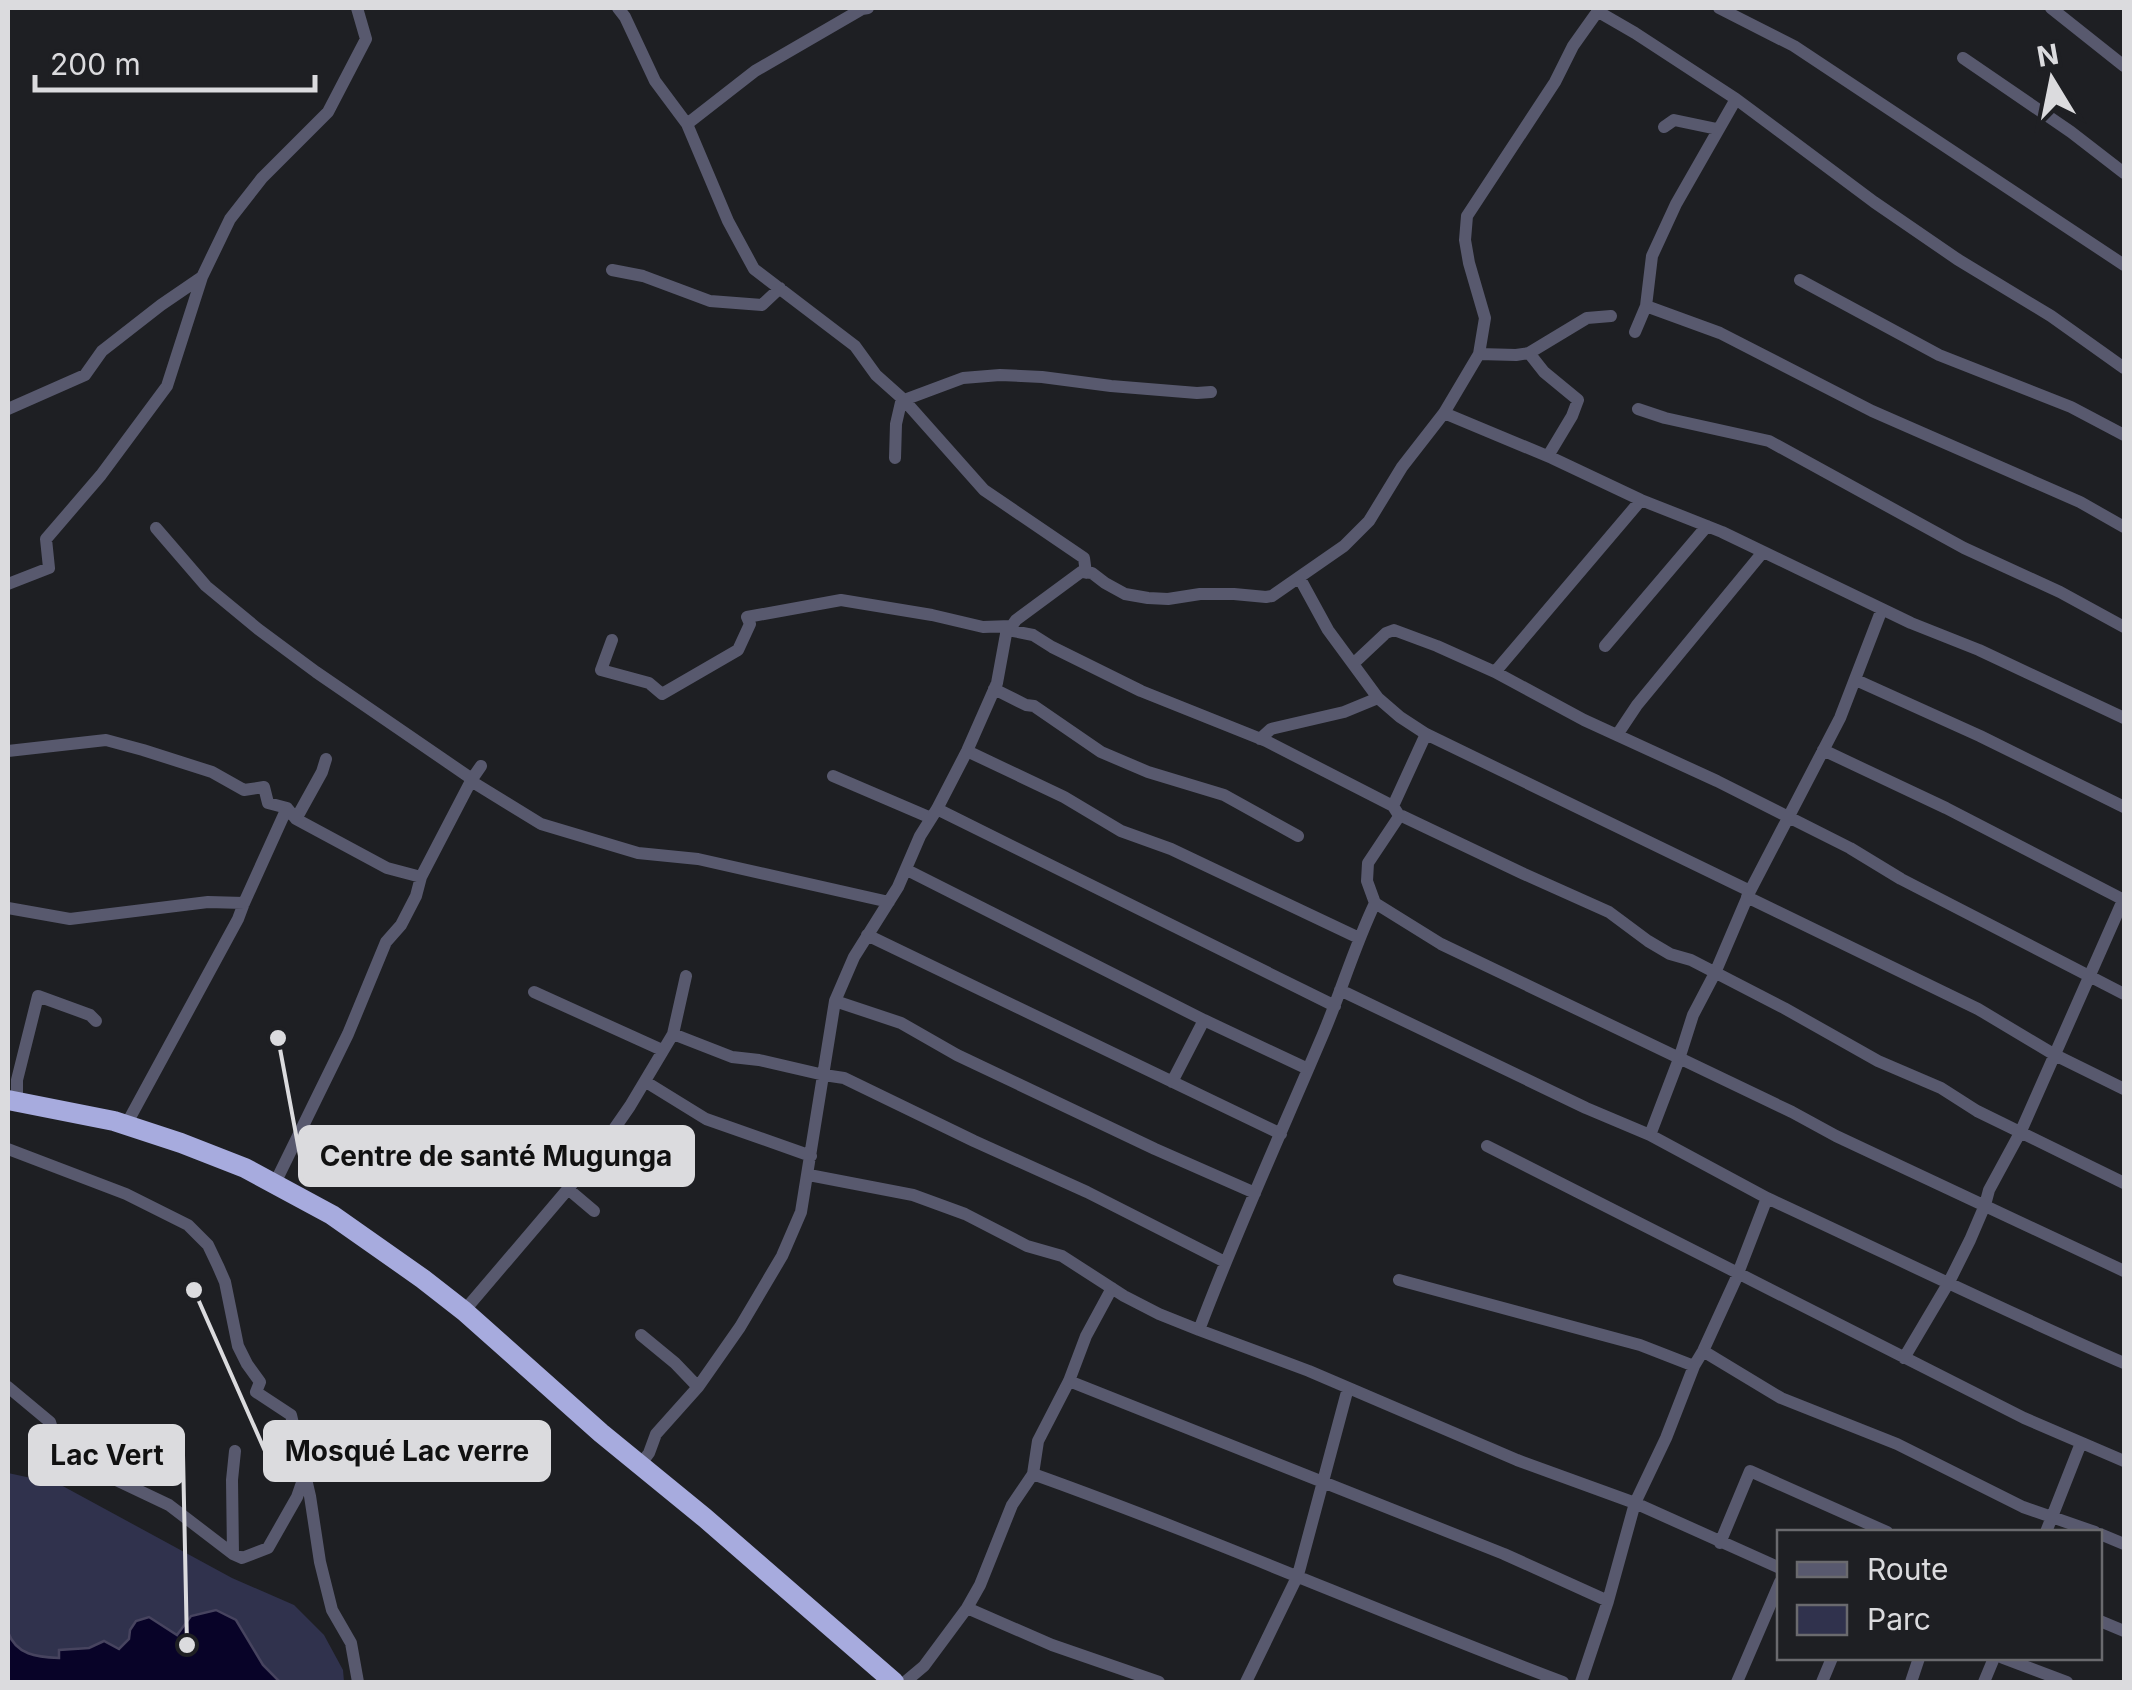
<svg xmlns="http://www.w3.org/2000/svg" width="2132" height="1690" viewBox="0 0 2132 1690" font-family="Inter,sans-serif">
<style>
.green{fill:#30324d}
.water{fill:#080328;stroke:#47445f;stroke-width:2.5}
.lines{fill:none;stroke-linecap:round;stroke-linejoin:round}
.minor{stroke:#58596e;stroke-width:12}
.highway{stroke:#a7abde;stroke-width:20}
.leader{fill:none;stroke:#dbdbde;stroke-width:4}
.callout-dot{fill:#dbdbde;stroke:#1e1f23;stroke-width:4}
.callout{fill:#dbdbde;stroke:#dbdbde;stroke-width:4}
.callout-label{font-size:28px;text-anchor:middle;font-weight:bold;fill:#111}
</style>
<rect width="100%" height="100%" fill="#1e1f23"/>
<path class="green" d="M8,1473L59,1484L232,1578L294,1605L324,1635L343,1670L344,1682H280L263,1665L236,1620L177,1635L149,1617L119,1649L104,1642L89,1648L60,1650V1658C38,1657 16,1656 8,1632Z"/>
<path class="water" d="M216,1610L236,1620L263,1665L280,1682H8V1632C16,1655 37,1657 59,1658V1650L89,1648L104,1641L119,1649L129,1639L130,1630L136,1621L149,1617L177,1635L191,1616Z"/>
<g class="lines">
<path class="minor" d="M618,8L625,17L655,81L687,124L728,221L754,269L855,346L876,375L904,400L984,490L1084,558L1086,573
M1719,8L1794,46L2124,265
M2051,8L2124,66
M1597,11L1635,33L1736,99L1874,202L1957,259L2051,316L2124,368
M1963,58L2071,132L2124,173
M687,124L755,71L862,9L868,8
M1664,127L1674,120L1717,129
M612,270L643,276L710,301L762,305L780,288
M1800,280L1939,355L2071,407L2124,435
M1646,306L1720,333L1872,411L2080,502L2124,527
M1635,332L1646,306L1652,256L1676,204L1736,99
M1529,353L1544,372L1578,400L1572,416L1548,456
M1479,354L1516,355L1529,353L1587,318L1611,316
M904,400L963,378L1000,375L1042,377L1111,386L1197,393L1211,392
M8,409L85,375L102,351L161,305L202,277L230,219L262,178L328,112L366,39L357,8
M1638,409L1665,418L1769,441L1964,548L2060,592L2124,627
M1444,413L1552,458L1641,500L1722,532L1911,623L1979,650L2124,718
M895,458L896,424L902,398
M156,528L206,586L258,629L316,672L472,779
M1299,577L1328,630L1378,698L1400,717L1426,734L1750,891
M8,584L49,568L46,539L101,475L167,386L202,277
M1008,630L1033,635L1052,647L1141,691L1266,741L1393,806L1400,817
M612,640L601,670L649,683L662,694L738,650L750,624L747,617L841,600L932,615L983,627L1011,626
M1605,646L1707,526
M1353,664L1386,633L1394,630L1437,646L1495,672L1584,720L1717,781L1850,848L1901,879L2124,994
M1495,672L1641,500
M1856,680L1980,736L2124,807
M994,689L1026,705L1034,706L1101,752L1148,772L1224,795L1298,836
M1617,735L1637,705L1763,552
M1260,739L1271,729L1344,712L1378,698
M1823,750L1946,808L2124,900
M8,751L106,740L143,750L212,772L244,790L264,787L268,803L287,808L296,819L387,868L421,877
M967,751L1064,797L1121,831L1171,849L1359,938
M833,776L931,818
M471,781L541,824L638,853L698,859L889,902
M1393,806L1426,734
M937,809L1335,1006
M296,819L322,772L326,759
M907,870L1204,1020L1308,1069
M1747,897L1978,1009L2055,1055L2124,1089
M1375,903L1441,944L1792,1112L1836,1136L2124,1271
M8,908L70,919L208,902L244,903
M867,935L1281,1134
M1340,990L1586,1108L1650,1135L1767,1198L1735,1281L1703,1351L1694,1366L1666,1438L1635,1503L1608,1601L1581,1682
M534,992L662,1050
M835,1001L901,1023L957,1055L1155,1149L1255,1193
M673,1034L732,1057L759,1060L824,1075L844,1078L974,1141L1087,1192L1225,1262
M646,1082L706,1119L811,1156
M1172,1082L1204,1020
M17,1101V1080L38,996L90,1015L96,1021
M126,1125L238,919L244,903L287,808
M1650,1135L1679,1059L1693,1015L1715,973L1750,891L1840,718L1882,609
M1487,1146L2024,1418L2124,1461
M8,1149L126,1194L188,1225L208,1245L218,1266L225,1282L238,1346L247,1364L260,1382L256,1392L291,1415L310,1496L320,1562L332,1610L351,1643L358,1682
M809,1175L913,1195L965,1214L1027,1246L1062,1256L1124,1296L1159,1314L1199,1330
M275,1183L348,1034L386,942L401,925L416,896L421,877L472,779L481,766
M568,1189L594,1211
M1767,1198C1886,1253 2004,1311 2124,1363
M1399,1280L1640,1345L1694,1366
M464,1311L568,1189L603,1145L630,1106L673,1034L686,976
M641,1335L675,1363L698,1387
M1703,1351L1781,1398L1897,1444L2023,1507L2095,1532
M1904,1358L1949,1282L1970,1240L1985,1205L1989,1190L2021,1131L2124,898
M1069,1381L1504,1554L1608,1601
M8,1387L50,1422L57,1445L68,1465L87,1477H110L169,1505L233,1554L242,1558L268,1548L297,1497L304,1477
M640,1465L649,1453L656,1434L698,1387L740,1327L782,1256L801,1212L835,1001L854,957L898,887L920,836L937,809L967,751L997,683L1006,634L1016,620L1081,572L1092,573L1105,583L1125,594L1148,598L1168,599L1200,594H1234L1266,597L1272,596L1344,546L1369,521L1402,467L1444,413L1479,354L1485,318L1469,263L1465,240L1467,216L1555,82L1573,46L1600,8
M1033,1474C1212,1538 1385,1615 1563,1682
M2046,1532L2081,1443
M2100,1534L2124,1544
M1720,1543L1750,1471L1887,1532
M233,1554L232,1480L235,1451
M1780,1568L1635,1503L1517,1460L1309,1371L1199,1330C1237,1229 1282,1131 1324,1032C1342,989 1355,945 1375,903L1367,881L1368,863L1398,818L1402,816L1524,874L1609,912L1648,941L1670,954L1691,960L1784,1008L1878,1061L1941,1088L1977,1111L2124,1183
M967,1608L1052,1645L1159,1682
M2100,1621L2124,1631
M2003,1658L2067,1682
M905,1682L924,1666L967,1608L980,1585L1012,1505L1033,1474L1038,1441L1069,1381L1086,1336L1112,1288
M1246,1682L1298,1575L1348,1388
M1737,1682L1780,1582
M1822,1682L1832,1658
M1911,1682L1919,1658
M1984,1682L1994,1658"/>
<path class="highway" d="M8,1100L114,1121L181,1143L245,1168L332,1215L423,1279L464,1311L601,1433L705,1518L894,1682"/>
</g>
<path class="leader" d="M278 1038L300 1156M194 1290L265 1451M187 1645L183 1455"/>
<g class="callout-dot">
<circle cx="278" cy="1038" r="10"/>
<circle cx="194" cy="1290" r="10"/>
<circle cx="187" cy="1645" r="10"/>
</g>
<g class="callout">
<rect x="300" y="1127" width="393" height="58" rx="10"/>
<rect x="265" y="1422" width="284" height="58" rx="10"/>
<rect x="30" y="1426" width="153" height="58" rx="10"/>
</g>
<g class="callout-label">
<text x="496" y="1166">Centre de santé Mugunga</text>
<text x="407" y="1461">Mosqué Lac verre</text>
<text x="107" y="1465">Lac Vert</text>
</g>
<rect width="2132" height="1690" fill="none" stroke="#dbdbde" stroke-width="20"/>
<rect x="1777" y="1530" width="325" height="130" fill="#1e1f23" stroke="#6a6a6e" stroke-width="2.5"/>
<rect x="1797" y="1562" width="50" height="15" fill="#58596e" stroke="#6a6a6e" stroke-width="2.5"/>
<text x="1867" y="1580" font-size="30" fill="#dbdbde">Route</text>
<rect x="1797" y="1605" width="50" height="30" fill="#30324d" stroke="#6a6a6e" stroke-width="2.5"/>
<text x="1867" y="1630" font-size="30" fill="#dbdbde">Parc</text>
<g transform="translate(2052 80) rotate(350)" stroke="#1e1f23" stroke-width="8" paint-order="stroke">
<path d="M0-8L18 38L0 25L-18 38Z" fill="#dbdbde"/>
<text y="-15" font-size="28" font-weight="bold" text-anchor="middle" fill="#dbdbde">N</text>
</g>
<path d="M35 75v15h280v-15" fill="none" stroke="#dbdbde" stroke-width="5"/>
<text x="50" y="75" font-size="30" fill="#dbdbde" stroke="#1e1f23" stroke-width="8" paint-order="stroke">200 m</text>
</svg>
